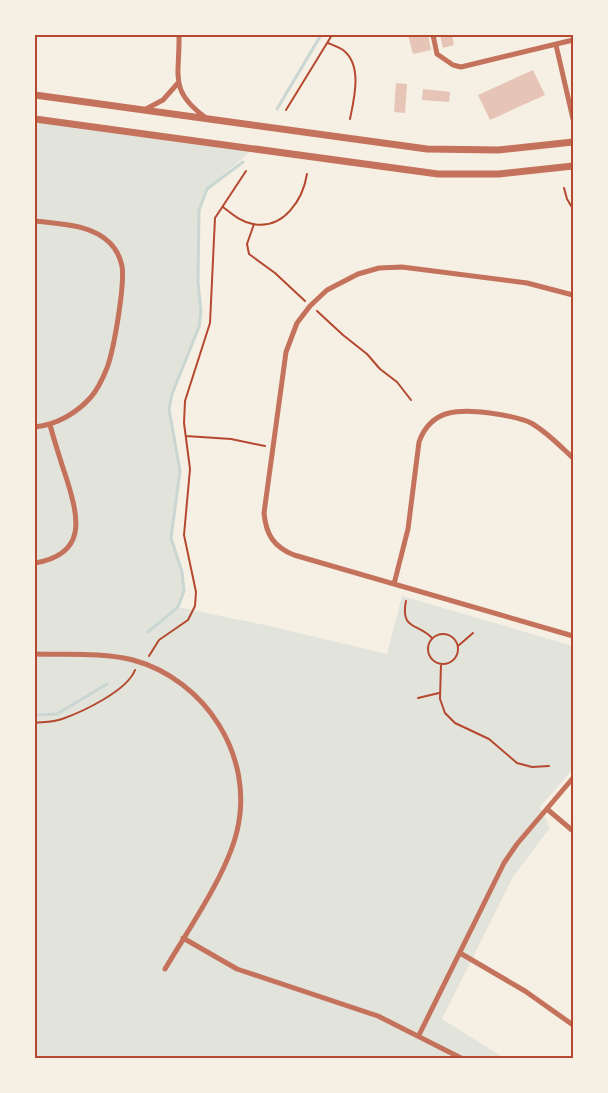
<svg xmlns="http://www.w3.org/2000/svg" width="608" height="1093" viewBox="0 0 608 1093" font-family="'DM Sans',sans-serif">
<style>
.green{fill:#e2e4dc}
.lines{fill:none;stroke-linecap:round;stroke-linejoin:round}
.stream{stroke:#c9d6d2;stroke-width:3}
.building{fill:#e6c5b7}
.path{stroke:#b5482f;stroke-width:2}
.minor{stroke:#c5725c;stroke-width:5}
.tertiary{stroke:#c5725c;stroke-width:7}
.neatline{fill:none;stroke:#b5482f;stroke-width:2}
</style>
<rect width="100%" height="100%" fill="#f6efe4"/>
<path class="green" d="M35,120L252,150L207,189L199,210L198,282L201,312L199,327L172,394L169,409L180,471L171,538L182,572L184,591L178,607L265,625L387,654L402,596L573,646V769L540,807L550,828L513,877L442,1019L504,1058H35Z"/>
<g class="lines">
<path class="stream" d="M277,109L321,35
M148,632L178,607L184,591L182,572L171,538L180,471L169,409L172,394L199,327L201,312L198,282L199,210L207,189L243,162
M35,715L57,714L107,684"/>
</g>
<path class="building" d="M408,35H428L431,50L413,54Z
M440,35H452L454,45L443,48Z
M533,70L545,95L490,120L478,95Z
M396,83L407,84L405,113L394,112Z
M423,89L450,92L449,102L422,100Z"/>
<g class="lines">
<path class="path" d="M328,43C333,45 339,47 343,50C363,65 354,99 350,119
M286,110L332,35
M564,188L567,199L573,209
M223,207C232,214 241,222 253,224C284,230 303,199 307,174
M254,224L247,244L249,254L275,273L305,301
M317,311L343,335L367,354L380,369L397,382L411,400
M186,436L231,439L265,446
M406,601C400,630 418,623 432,638
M428 649a15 15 0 1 1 30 0a15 15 0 1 1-30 0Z
M458,646L473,633
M149,656L159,640L188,620L195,606L196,592L184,535L190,469L184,423L185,401L210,323L215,218L246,171
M441,664L440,699L445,713L455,723L489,739L517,763L532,767L549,766
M418,698L439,693
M35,723C44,722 54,722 62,719C82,712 127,691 135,670"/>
<path class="minor" d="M179,35C180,76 168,90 206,118
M433,35L437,54L453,65L461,67L573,40
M556,45L573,119
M144,110L163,100L178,83
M35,221C60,224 91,224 110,243C116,249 120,257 122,266C125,285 114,349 107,368C103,378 98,389 91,397C77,413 56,425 35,427
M573,295L527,283L402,267L379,268L358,274L327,290L310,306L297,323L286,352L264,513C266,535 274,547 294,555L573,636
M35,563C87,554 79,519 67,480C61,462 55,443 50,425
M394,584L408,529L419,442C431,408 461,409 490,413C504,415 519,417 531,423C547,432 560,446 573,458
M35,654C67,655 102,652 133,660C206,680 255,757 237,831C227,874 188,930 165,969
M547,809L573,831
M183,938L237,969L378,1016L461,1058
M460,953L525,991L573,1025
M419,1035L504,863L517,844L573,778"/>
<path class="tertiary" d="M35,95L427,149L498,150L573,142
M35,119L438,174H499L573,166"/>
</g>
<rect width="608" height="1093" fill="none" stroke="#f6efe4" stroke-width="72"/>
<rect x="36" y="36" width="536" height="1021" class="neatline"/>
</svg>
